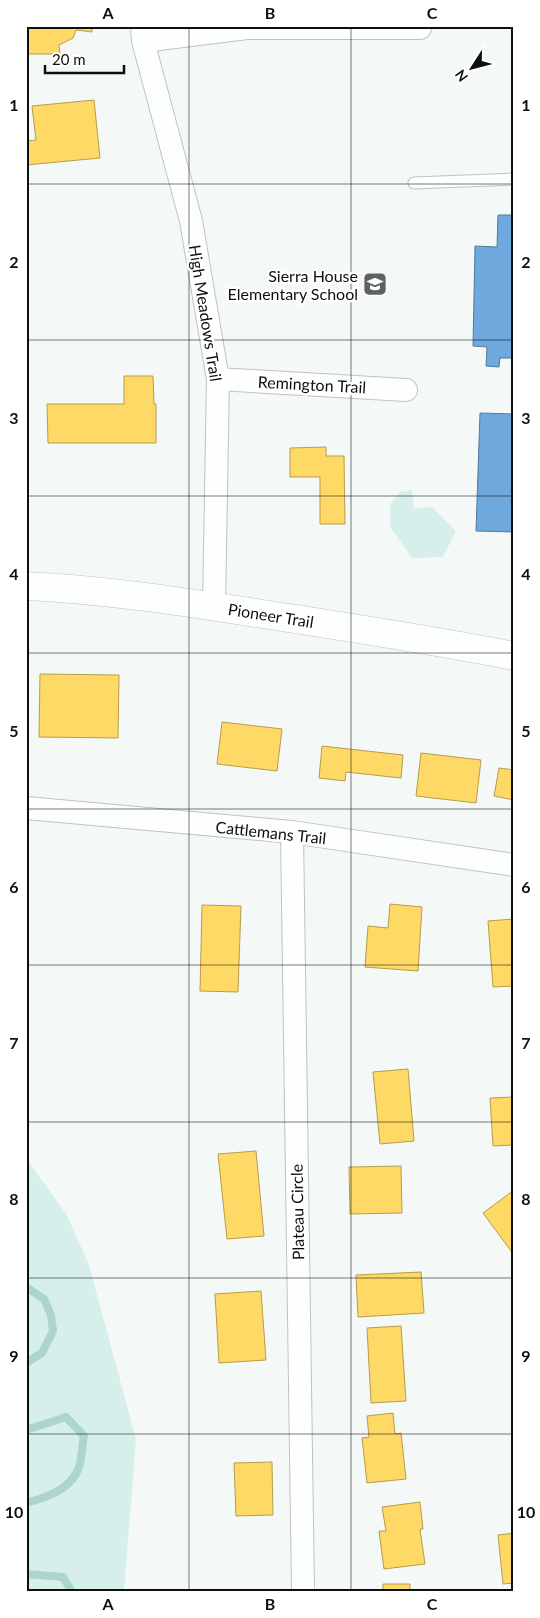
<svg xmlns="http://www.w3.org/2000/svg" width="540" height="1618" viewBox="0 0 540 1618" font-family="Lato,sans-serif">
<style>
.green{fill:#d7efeb}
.homes{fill:#ffd966;stroke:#b69d4c}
.schools{fill:#6fa8dc;stroke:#527a9e}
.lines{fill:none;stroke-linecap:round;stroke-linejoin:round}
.stream{stroke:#abd5cd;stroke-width:8}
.lane-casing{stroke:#bfc2c2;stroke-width:13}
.street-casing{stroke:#bfc2c2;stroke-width:24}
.secondary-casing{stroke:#bfc2c2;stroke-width:29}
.lane{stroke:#fdfefe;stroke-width:11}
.street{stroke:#fdfefe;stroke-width:22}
.secondary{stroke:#fdfefe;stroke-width:28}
.grid{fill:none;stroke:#0d100f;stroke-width:1;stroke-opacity:0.55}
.labels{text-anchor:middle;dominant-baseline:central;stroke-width:5;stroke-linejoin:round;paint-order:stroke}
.poi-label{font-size:16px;fill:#0d100f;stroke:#fff;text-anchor:end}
.street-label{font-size:16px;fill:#0d100f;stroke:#fff}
.neatline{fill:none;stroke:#0d100f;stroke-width:2}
.grid-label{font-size:16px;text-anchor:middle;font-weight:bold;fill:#0d100f}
</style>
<rect width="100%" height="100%" fill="#f4f9f8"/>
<path class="green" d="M412,490L414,509L432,507L456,531L443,557L412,558L390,527V504L400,492Z
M26,1158L67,1215L89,1265L136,1439L124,1592H26Z"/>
<path class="homes" d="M26,26H92V32L76,30L73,38L59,45L60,54H26Z
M94,100L100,158L26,165V141L36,140L32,106Z
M124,376H153L154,404H156V443H48L47,404H124Z
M326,447V456H344L345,524H320V477H290V448Z
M40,674L119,675L118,738L39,737Z
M222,722L282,729L277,771L217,764Z
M322,746L403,755L401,778L346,772L345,781L319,778Z
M421,753L481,760L476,803L416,796Z
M499,768L514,770V800L494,796Z
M390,904L422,907L418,971L365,967L368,926L388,928Z
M202,905L241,906L238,992L200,991Z
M514,919V986L493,987L488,921Z
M408,1069L414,1141L380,1144L373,1072Z
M514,1097V1145L493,1146L490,1098Z
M256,1151L264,1236L227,1239L218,1154Z
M401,1166L402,1213L350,1214L349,1167Z
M514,1190V1255L483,1213Z
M421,1272L424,1313L358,1317L356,1275Z
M261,1291L266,1360L219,1363L215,1294Z
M401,1326L406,1401L371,1403L367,1328Z
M393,1413L395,1434L401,1433L406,1479L367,1483L362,1438L369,1437L367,1416Z
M272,1462L273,1515L236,1516L234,1463Z
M420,1502L423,1529H420L425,1564L384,1569L379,1531H386L382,1507Z
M514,1533V1583L503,1584L498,1535Z
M383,1584H410V1592H383Z"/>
<path class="schools" d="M498,215H514V358H500L499,367L486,366L487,347L473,346L475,246L497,247Z
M480,413L514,414V532L476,531Z"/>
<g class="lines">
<path class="stream" d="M26,1287L44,1299L51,1315L53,1331L42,1353L26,1363
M26,1430L66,1417L84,1436C82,1446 82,1457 79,1467C72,1489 46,1498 26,1503
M26,1574L63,1577L72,1592"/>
<g class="lane-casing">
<path id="lane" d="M414,183L514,179"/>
</g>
<g class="street-casing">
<path id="street" d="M142,26L143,41L191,221L218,379L214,606
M143,41L247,28H420
M218,379L406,390
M26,808L292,832L514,865
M292,832L303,1592"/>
</g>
<g class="secondary-casing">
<path id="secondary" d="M26,586C112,590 197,604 282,617C359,629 437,641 514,656"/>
</g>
<use href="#lane" class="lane"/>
<use href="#street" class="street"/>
<use href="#secondary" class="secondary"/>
</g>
<path class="grid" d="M189,26V1592M351,26V1592M26,184H514M26,340H514M26,496H514M26,653H514M26,809H514M26,965H514M26,1122H514M26,1278H514M26,1434H514"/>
<defs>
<g id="school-square" transform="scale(1.25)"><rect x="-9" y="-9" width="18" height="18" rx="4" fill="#5e6261" stroke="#fff"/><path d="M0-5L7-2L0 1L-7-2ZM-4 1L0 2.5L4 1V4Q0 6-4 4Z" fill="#fff"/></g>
</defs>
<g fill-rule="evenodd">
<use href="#school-square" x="375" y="284"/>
</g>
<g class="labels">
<g class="poi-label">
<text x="358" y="275">Sierra House<tspan x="358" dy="18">Elementary School</tspan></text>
</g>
<g class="street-label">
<text transform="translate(206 313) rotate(81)">High Meadows Trail</text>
<text transform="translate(312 384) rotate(3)">Remington Trail</text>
<text transform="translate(271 615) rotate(9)">Pioneer Trail</text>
<text transform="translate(271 832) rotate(6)">Cattlemans Trail</text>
<text transform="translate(297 1212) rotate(-91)">Plateau Circle</text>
</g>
</g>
<rect width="540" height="1618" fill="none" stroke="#ffffff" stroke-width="55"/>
<g transform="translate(472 68) rotate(234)" stroke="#ffffff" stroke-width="4" paint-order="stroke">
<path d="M0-4L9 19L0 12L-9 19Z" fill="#0d100f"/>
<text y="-8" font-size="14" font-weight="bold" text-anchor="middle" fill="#0d100f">N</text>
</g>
<path d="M45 65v8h79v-8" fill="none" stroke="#0d100f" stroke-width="2.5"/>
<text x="52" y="65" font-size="15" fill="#0d100f" stroke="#ffffff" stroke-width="4" paint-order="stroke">20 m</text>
<rect x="28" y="28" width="484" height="1562" class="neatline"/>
<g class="grid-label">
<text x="108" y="19">A</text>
<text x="270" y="19">B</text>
<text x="432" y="19">C</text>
<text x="14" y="111">1</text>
<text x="526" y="111">1</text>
<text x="14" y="268">2</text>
<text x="526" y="268">2</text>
<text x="14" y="424">3</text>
<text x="526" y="424">3</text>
<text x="14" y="580">4</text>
<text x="526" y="580">4</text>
<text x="14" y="737">5</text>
<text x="526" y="737">5</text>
<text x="14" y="893">6</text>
<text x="526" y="893">6</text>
<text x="14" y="1049">7</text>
<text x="526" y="1049">7</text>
<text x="14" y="1205">8</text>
<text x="526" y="1205">8</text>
<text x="14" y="1362">9</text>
<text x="526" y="1362">9</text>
<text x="14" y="1518">10</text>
<text x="526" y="1518">10</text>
<text x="108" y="1610">A</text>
<text x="270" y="1610">B</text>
<text x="432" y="1610">C</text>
</g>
</svg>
